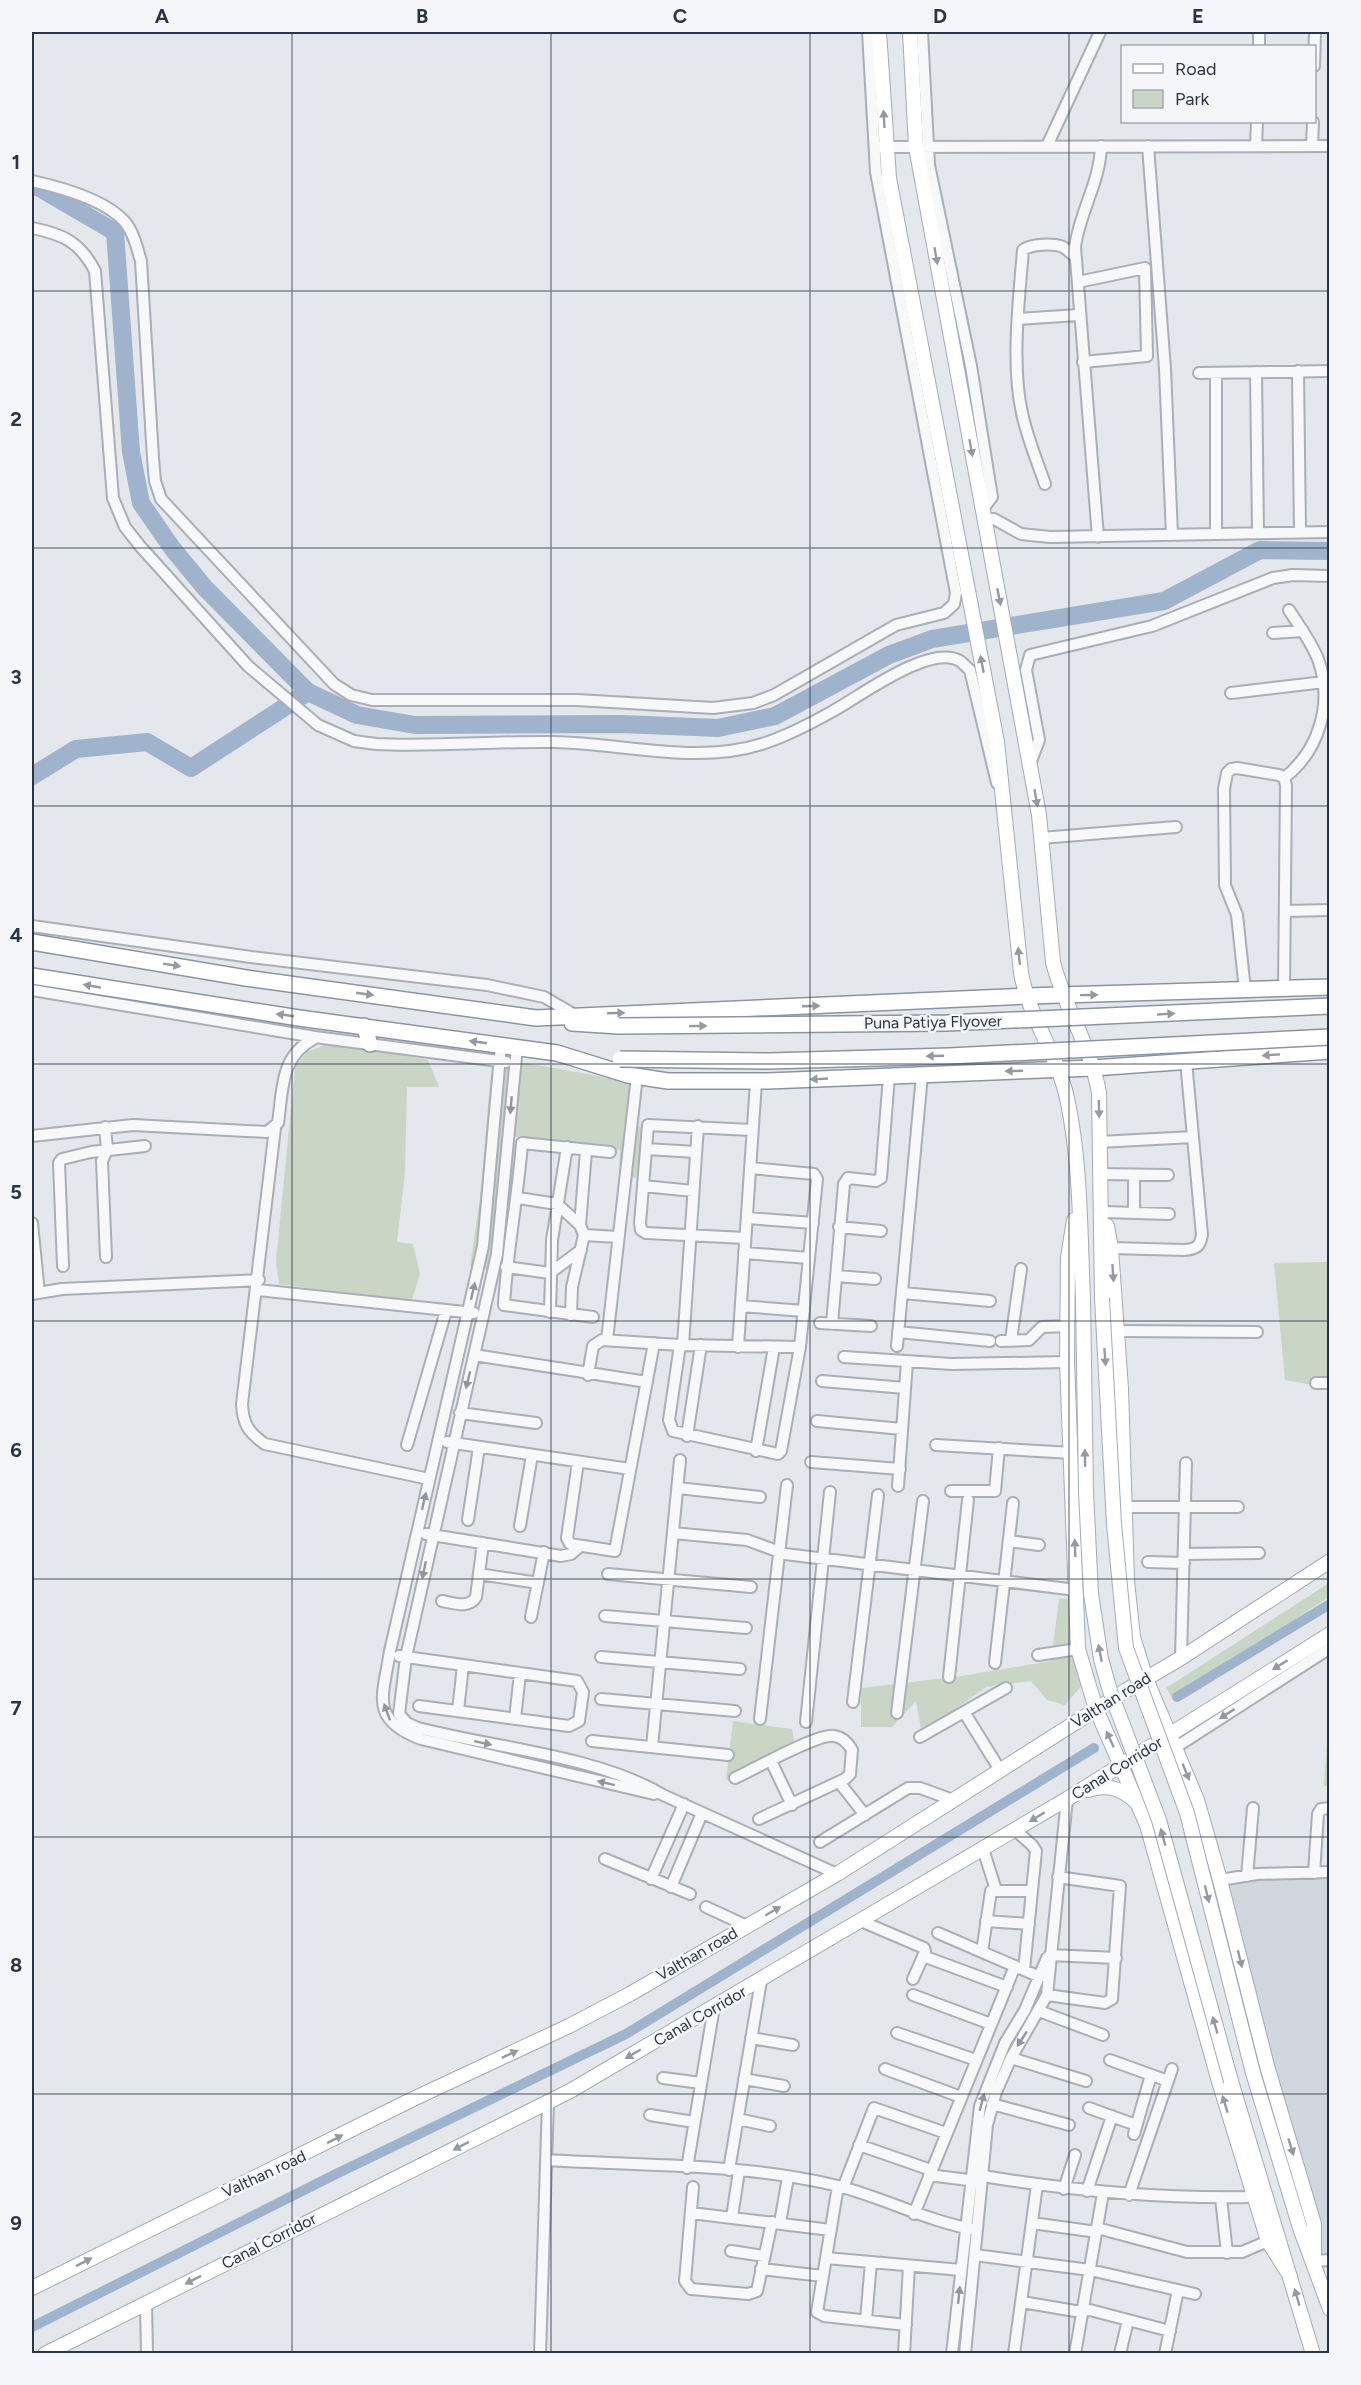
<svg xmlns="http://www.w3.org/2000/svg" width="1361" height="2385" viewBox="0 0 1361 2385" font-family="Figtree,sans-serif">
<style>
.built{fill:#d2d6de}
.green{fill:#c9d6c5}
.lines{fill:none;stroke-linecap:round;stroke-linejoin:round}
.canal{stroke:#9fb4cc;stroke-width:10}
.river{stroke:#9fb4cc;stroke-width:18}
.minor-casing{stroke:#a9aeb7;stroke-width:14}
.major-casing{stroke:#a3abb8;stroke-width:16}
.highway-casing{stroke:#8b94a3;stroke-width:18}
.minor{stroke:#f7f8fa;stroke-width:10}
.major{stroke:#fff;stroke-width:14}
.highway{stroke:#fff;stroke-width:15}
.major-bridge-casing{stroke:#a3abb8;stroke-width:16;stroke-linecap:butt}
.highway-bridge-casing{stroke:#8b94a3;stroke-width:18;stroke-linecap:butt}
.major-bridge{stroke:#fff;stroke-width:14}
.highway-bridge{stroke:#fff;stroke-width:15}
.oneway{fill:#959aa2}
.oneway2{fill:#9196a0}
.grid{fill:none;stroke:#2b3445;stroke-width:1.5;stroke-opacity:0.55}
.labels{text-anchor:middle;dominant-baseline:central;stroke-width:5;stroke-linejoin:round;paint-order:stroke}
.street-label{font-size:16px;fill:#2b3445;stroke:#f4f6f9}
.neatline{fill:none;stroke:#2b3445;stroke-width:2}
.grid-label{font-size:20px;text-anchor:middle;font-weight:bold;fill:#2b3445}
</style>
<rect width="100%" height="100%" fill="#e4e7ec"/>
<path class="built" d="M1273,1879H1329V2257L1317,2258L1226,1884Z"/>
<path class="green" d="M325,1045L398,1054L428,1060L439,1087H407L405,1173L397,1242L413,1244L420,1274L411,1303L279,1284L276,1261L295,1067L307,1052Z
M526,1063L631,1082L626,1124L644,1127L641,1177L619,1180L620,1150L504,1135L489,1269L470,1266L480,1198L491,1073Z
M1329,1262V1388L1285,1380L1274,1263Z
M1329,1583V1597L1230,1661L1175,1702L1166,1688Z
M1074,1598L1084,1683L1065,1705L1047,1700L1031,1681L986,1687L950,1713L921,1728L916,1701L892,1727H861V1688L962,1676L1051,1661L1059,1599Z
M1329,1710V1786H1324Z
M733,1721L792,1729L795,1746L726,1780Z"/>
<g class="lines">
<path class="canal" d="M1177,1697L1330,1604
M32,2327L334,2175L626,2034L1094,1748"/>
<path class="river" d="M32,187H38L115,232L131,452L141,503L172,548L205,588L308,692L357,715L415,725L621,724L718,728L775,716L889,655L932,639L1164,601L1260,550L1330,551
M32,776L76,749L147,742L191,768L308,692"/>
<g class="minor-casing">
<path id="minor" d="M922,32L929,165L971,366L992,497L982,510
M1259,46V32
M1314,66L1315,32
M1047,146L1100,32
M1148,146L1165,369L1172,535
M1256,146L1257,122
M1312,146L1313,122
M880,147L1330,146
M32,181C59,187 106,200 125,222C134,233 137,248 141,261L153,458L155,481L161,499L334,684L351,695L372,700H577L713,708L753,703L774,695L896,625L944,613L954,604L956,593L876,172L868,32
M32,228C63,234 80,242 95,271L113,498L125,527L140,546L248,666L318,725L354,741L376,744C435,747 495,741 554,742C622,743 695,765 762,744C787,736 810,724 833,711C859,697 930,643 960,661C963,663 967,668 970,670L997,783
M1078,282L1145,268L1147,356L1083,362
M1018,319L1078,315
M1298,371L1300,532
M1256,372L1258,533
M1199,373L1330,371
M1045,484C1037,461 1027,437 1022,413C1011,365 1019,299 1023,250C1031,244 1053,243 1063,247C1067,249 1071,254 1075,256
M984,519H994L1021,534L1050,537L1330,532
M1216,534V373
M1098,537L1075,247C1080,211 1100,182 1101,146
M1273,633L1303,631
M1231,693L1324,682
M1030,764L1039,740L1026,670L1030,655L1152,626L1273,578L1293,575L1330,576
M1284,778C1319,751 1333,704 1319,662C1313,644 1299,626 1289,610
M1041,838L1176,827
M1285,911L1330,910
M32,926L251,957L487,985L544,997L575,1015
M32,990L315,1037L506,1062
M1245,990L1237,915L1225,885L1224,789L1227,773L1231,769L1237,768L1279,775L1284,778L1286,785L1284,988
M501,1045L483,1246L390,1651C383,1697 369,1719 421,1739L654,1794
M517,1047L497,1254L406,1657L399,1714L407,1723L418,1728C495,1748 595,1755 663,1795L837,1874
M105,1127L107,1150L102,1161L106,1257
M275,1128L242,1404C243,1424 248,1432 265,1444L429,1479
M32,1136L133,1125L267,1132L278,1123C283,1088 280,1056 315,1038
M1099,1142L1193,1137
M646,1149L696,1152
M1100,1174L1168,1175
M643,1186L693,1191
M518,1198L557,1204L580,1225
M1104,1212L1169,1214
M1134,1213V1175
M747,1218L813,1223
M32,1223L39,1293
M839,1227L881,1231
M584,1235L618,1237
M745,1238L646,1233L641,1230L640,1223L648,1125L752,1130
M1111,1248L1184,1250C1196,1249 1200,1247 1202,1235L1186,1061
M744,1253L809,1258
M63,1266L59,1163L62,1159L91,1152L145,1146
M506,1267L550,1273L581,1250
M836,1276L875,1279
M258,1290L474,1313
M903,1293L990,1301
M32,1294L62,1289L259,1280
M741,1306L804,1311
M550,1312L552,1240L567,1147
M571,1315L572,1287L584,1235L580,1225L586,1151
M593,1317L504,1305C507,1251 518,1197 522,1143L610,1152
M820,1323L871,1326
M832,1324L844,1184L848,1178L876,1181L881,1178L889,1076
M1117,1331L1257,1332
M898,1332L990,1341
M607,1340L637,1076
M1011,1340L1021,1269
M1001,1341L1029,1340L1042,1327L1067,1326
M680,1345L669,1420L673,1431L778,1454L781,1451L800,1347L817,1179L814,1174L750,1168
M683,1345L698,1126
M897,1346L922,1075
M738,1347L756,1082
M474,1355L647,1382
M844,1357L952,1364L1067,1362
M588,1375L593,1346L602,1340L680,1345L800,1347
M822,1381L905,1388
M1316,1383H1330
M460,1413L536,1423
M817,1421L902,1429
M687,1436L701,1345
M447,1442L630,1469
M407,1445L446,1311
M936,1445L1072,1453
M756,1451L774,1347
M578,1462L567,1538L570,1544L615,1551L654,1343
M811,1462L900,1469
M898,1486L907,1362
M678,1488L760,1497
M951,1491H995L999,1448
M1123,1507H1238
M468,1520L479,1447
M520,1526L532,1455
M673,1533L747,1540L785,1554L1076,1590
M426,1534L561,1556L571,1554L579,1547
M1009,1541L1039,1545
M1184,1554L1259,1553
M1148,1562L1184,1563
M479,1574L538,1583
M608,1574L751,1587
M442,1601C454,1603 469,1609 476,1597L483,1543
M605,1616L746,1628
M531,1617L544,1552
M1038,1655L1078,1649
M399,1656L577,1681L583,1692L579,1721L569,1726L419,1706
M601,1657L740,1669
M1181,1658L1186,1463
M995,1663L1013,1503
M949,1677L968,1500
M601,1699L735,1711
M853,1702L878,1495
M458,1711L463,1665
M964,1712L1000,1770
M897,1713L923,1501
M515,1719L520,1673
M760,1719L787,1485
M806,1722L830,1492
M920,1737L1006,1688
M592,1741L728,1755
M652,1747L680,1460
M1176,1747L1330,1648
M771,1761L792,1805
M735,1778C753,1770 818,1733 834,1736C842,1737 848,1743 852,1750L850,1774L845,1779L759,1819
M839,1782L865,1815
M1015,1830L1032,1845L1036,1851L1024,1970
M820,1842L908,1788H920L953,1800
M983,1849L996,1890
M605,1859L690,1894
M1314,1873L1318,1814L1321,1809L1330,1808
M1247,1876L1253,1808
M651,1879L684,1804
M1220,1880L1257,1874L1330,1872
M671,1887L702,1813
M706,1907L747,1926
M861,1921L924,1948L925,1952L913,1979
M986,1921L1029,1924
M938,1933L1040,1977
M982,1952L991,1891H1032
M1050,1955L1116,1958
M923,1956L1007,1987
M913,1995L991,2024
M1047,1995L1105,2003L1112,1999L1120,1886L1058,1877
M1039,2011L1103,2035
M897,2033L976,2060
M751,2038L793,2045
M1011,2058L1086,2081
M1110,2060L1168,2081
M885,2069L961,2097
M663,2078L701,2083
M744,2079L784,2086
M992,2104L1069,2125
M1089,2108L1136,2125
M650,2115L694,2122
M738,2119L770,2126
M1134,2134L1151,2075
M859,2145L931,2170
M547,2160C643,2166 744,2163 838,2186C885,2198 929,2222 977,2230
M687,2168L714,2007
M729,2170L761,1981
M929,2175L976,2181
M983,2176C1073,2191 1163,2199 1254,2197
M838,2186L817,2312L824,2316L906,2325
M693,2187L685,2281L691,2289L748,2294L757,2291L772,2222
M843,2188L874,2108L946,2133
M1064,2189L1075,2155
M1087,2191L1112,2116
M1129,2195L1172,2069
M1221,2198L1227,2253
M691,2213L831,2230
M914,2214L1015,1966
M732,2217L739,2171
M780,2223L788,2177
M1032,2223L1097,2232
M1097,2228L1187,2252H1242L1268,2241
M731,2251L764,2256
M975,2255L1090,2270L1195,2294
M826,2258L961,2270
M1314,2261L1330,2260
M761,2269L823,2276
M1022,2302L1075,2311L1090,2310L1170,2331
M146,2303L147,2354
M866,2320L871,2262
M540,2354L548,2102
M904,2354L909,2266
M952,2354L980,2106L1005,2043L1025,2010L1047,1958
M965,2354L987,2125L996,2092L1011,2058L1047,1995L1067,1799
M1014,2354L1037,2185
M1075,2354L1103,2193
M1120,2354L1128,2320
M1165,2354L1178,2290"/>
</g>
<g class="major-casing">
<path id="major" d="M879,32L889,178L997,742L1021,973C1029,1017 1057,1054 1067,1098C1081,1163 1080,1233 1083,1299
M910,32L916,147L1039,815L1053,962C1064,1007 1091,1046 1099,1093L1102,1298
M1074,1220L1068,1257L1067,1362L1078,1649L1096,1709L1147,1825L1220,2085L1268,2241L1290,2276
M1107,1226L1111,1248L1121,1389L1127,1581L1133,1637L1146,1679L1197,1800L1220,1880L1267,2066L1314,2224V2261
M1088,1790C1107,1784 1122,1788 1136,1802
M1253,2073L1300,2228L1330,2309
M1231,2081L1313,2354
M32,2288L413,2099L569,2026L630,1994L837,1874L1125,1691L1181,1658L1330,1561
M45,2354L570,2091L1067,1799L1330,1634"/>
</g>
<g class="highway-casing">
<path id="highway" d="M32,942L246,978L536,1018L1027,996L1330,987
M32,976L299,1018L557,1053L628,1075L668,1081H768L1093,1068L1330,1051
M572,1023L619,1026
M364,1026L370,1044"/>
</g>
<use href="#minor" class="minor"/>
<use href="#major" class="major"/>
<use href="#highway" class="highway"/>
<g class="major-bridge-casing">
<path id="major-bridge" d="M1102,1298L1114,1524L1126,1648L1187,1813L1253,2073
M1083,1299L1086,1492L1091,1594L1101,1659L1110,1691L1159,1820L1231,2081"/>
</g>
<g class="highway-bridge-casing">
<path id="highway-bridge" d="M619,1026L947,1023L1330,1006
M620,1059L769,1061L949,1056L1330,1037"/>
</g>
<use href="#major-bridge" class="major-bridge"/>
<use href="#highway-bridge" class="highway-bridge"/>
</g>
<defs><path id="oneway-solid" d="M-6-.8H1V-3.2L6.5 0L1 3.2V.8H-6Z" transform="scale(1.5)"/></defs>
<g class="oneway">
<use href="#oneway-solid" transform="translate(884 119) rotate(-93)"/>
<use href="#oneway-solid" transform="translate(936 256) rotate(80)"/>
<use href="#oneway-solid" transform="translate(971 448) rotate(80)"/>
<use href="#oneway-solid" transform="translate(999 597) rotate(79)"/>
<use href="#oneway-solid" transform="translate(982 664) rotate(-101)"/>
<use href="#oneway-solid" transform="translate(1036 798) rotate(80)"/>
<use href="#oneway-solid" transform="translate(1019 956) rotate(-96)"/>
<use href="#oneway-solid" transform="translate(172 965) rotate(9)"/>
<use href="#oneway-solid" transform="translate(92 986) rotate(-170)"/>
<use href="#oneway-solid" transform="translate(365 994) rotate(8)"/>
<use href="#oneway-solid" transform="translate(1089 995) rotate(-1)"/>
<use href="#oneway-solid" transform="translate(811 1006) rotate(-2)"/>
<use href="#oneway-solid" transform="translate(616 1013) rotate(-2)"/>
<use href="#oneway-solid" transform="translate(1166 1014) rotate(-3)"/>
<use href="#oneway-solid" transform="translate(285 1015) rotate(-172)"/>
<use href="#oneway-solid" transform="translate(698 1026) rotate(-1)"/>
<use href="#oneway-solid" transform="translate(478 1042) rotate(-172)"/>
<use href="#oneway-solid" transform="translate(1271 1055) rotate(176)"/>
<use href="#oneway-solid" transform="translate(935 1056) rotate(178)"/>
<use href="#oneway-solid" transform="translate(1014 1071) rotate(178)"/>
<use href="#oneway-solid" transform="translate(819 1079) rotate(177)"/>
<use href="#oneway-solid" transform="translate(1099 1109) rotate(89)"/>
<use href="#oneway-solid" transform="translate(1113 1273) rotate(86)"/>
<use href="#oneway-solid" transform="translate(1105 1357) rotate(86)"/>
<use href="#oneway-solid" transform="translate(1085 1458) rotate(-91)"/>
<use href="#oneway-solid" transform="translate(1075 1548) rotate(-92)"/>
<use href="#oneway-solid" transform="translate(1100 1653) rotate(-101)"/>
<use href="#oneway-solid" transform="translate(1280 1665) rotate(148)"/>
<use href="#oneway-solid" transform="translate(1110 1739) rotate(-115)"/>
<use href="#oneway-solid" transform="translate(1186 1772) rotate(68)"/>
<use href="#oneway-solid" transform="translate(1037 1817) rotate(149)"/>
<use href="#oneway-solid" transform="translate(1163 1837) rotate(-105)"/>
<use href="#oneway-solid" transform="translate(1207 1894) rotate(76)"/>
<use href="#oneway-solid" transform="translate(773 1911) rotate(-30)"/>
<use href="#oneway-solid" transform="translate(1240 1959) rotate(76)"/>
<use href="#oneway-solid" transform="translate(1215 2025) rotate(-106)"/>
<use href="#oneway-solid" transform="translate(510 2054) rotate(-25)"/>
<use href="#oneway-solid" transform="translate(633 2054) rotate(150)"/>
<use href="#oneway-solid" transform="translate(1225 2104) rotate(-107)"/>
<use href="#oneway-solid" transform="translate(335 2139) rotate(-27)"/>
<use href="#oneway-solid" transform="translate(461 2146) rotate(153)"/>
<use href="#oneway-solid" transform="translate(1291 2147) rotate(73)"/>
<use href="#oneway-solid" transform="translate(84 2262) rotate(-27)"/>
<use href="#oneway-solid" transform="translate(193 2280) rotate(153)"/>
<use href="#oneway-solid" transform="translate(1297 2297) rotate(-106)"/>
</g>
<g class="oneway2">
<use href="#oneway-solid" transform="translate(511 1105) rotate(95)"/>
<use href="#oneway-solid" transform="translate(473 1291) rotate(-77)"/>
<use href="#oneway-solid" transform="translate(468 1380) rotate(104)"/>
<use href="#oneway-solid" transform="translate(424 1501) rotate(-77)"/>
<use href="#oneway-solid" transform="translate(424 1570) rotate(102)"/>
<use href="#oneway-solid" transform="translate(387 1712) rotate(-110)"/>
<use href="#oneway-solid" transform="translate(1227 1714) rotate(147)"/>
<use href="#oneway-solid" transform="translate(483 1743) rotate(12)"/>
<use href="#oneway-solid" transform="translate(606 1783) rotate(-166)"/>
<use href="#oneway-solid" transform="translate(1022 2039) rotate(123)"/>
<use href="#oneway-solid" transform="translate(982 2102) rotate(-75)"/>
<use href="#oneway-solid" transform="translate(959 2295) rotate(-84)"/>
</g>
<path class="grid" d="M292,32V2354M551,32V2354M810,32V2354M1069,32V2354M32,291H1330M32,548H1330M32,806H1330M32,1064H1330M32,1321H1330M32,1579H1330M32,1837H1330M32,2094H1330"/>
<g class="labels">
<g class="street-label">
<text transform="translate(933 1022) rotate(-1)">Puna Patiya Flyover</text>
<text transform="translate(1111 1700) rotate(-32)">Valthan road</text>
<text transform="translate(1117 1768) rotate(-32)">Canal Corridor</text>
<text transform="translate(697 1954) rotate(-30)">Valthan road</text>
<text transform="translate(700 2016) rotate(-30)">Canal Corridor</text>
<text transform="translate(264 2174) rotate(-25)">Valthan road</text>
<text transform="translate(269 2241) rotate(-27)">Canal Corridor</text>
</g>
</g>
<rect width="1361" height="2385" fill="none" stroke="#f4f6f9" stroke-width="66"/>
<rect x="1121" y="45" width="195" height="78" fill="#f4f6f9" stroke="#a4a8b1" stroke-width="1.5"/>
<rect x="1133" y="64" width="30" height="9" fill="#ffffff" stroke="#a4a8b1" stroke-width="1.5"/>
<text x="1175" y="75" font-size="18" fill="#2b3445">Road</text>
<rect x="1133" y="90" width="30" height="18" fill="#c9d6c5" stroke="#a4a8b1" stroke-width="1.5"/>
<text x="1175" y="105" font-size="18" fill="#2b3445">Park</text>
<rect x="33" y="33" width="1295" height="2319" class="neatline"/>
<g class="grid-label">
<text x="162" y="23">A</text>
<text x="422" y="23">B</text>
<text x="680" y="23">C</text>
<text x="940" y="23">D</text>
<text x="1198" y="23">E</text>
<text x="16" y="169">1</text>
<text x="16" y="426">2</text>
<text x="16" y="684">3</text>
<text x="16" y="942">4</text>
<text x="16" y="1199">5</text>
<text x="16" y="1457">6</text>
<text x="16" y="1715">7</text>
<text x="16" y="1972">8</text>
<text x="16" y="2230">9</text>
</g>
</svg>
